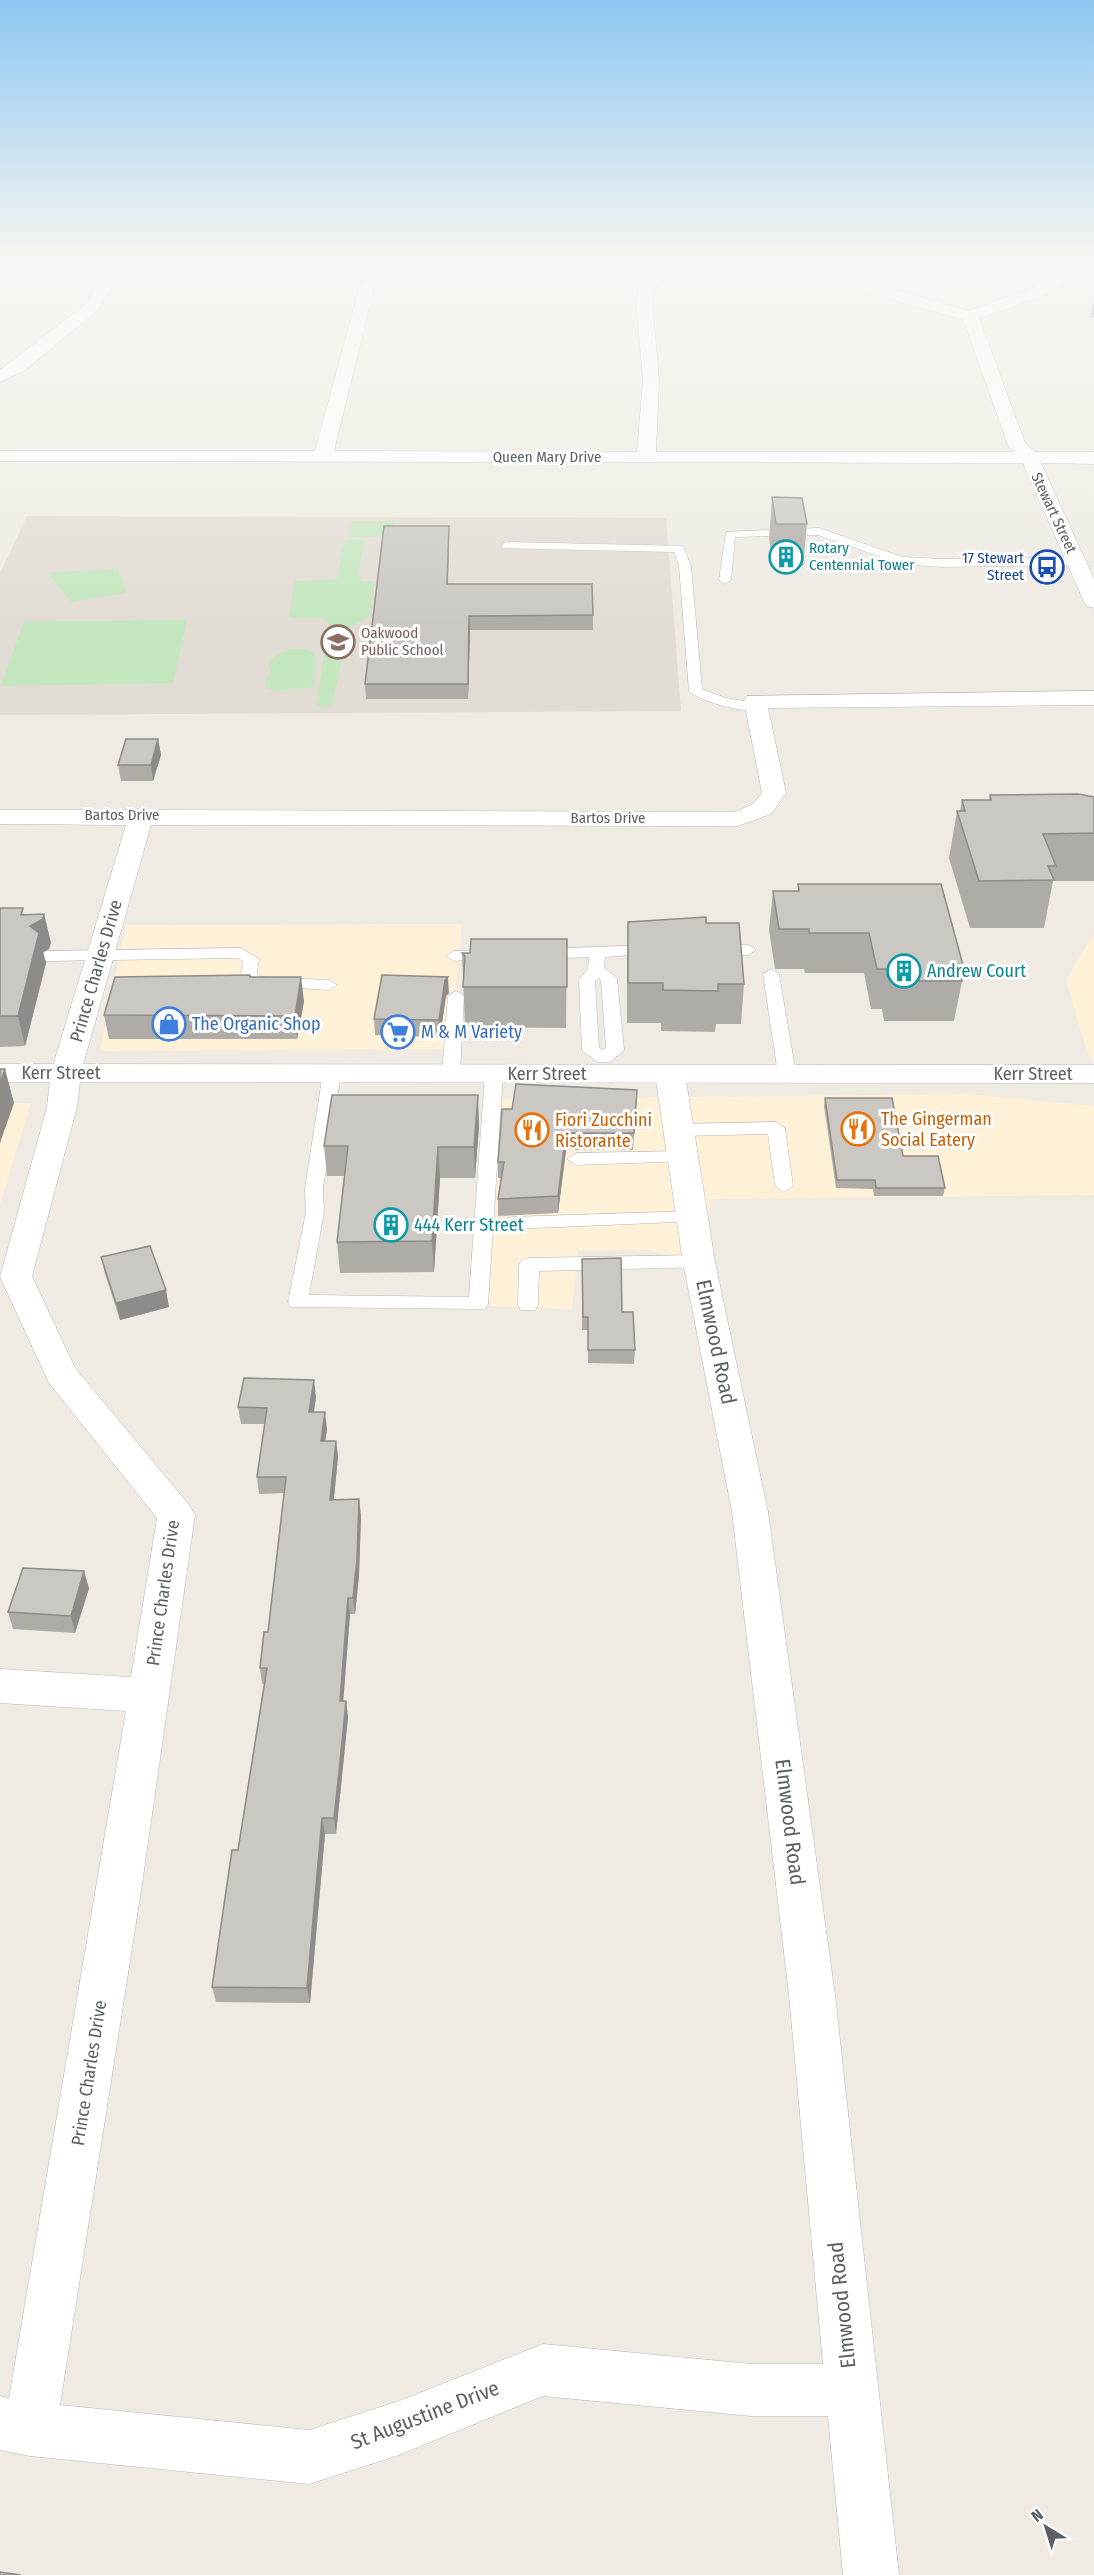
<svg xmlns="http://www.w3.org/2000/svg" width="1094" height="2575" viewBox="0 0 1094 2575" font-family="'Fira Sans Condensed',sans-serif">
<style>
.commercial{fill:#fff1d8}
.education{fill:#e1dcd4}
.green{fill:#c4e7bf}
.lines{fill:none;stroke-linecap:round;stroke-linejoin:round}
.lane-casing{stroke:#b4b7bb;stroke-width:1}
.street-casing{stroke:#b4b7bb;stroke-width:1}
.secondary-casing{stroke:#b5b9be;stroke-width:1}
.lane{fill:#fff;fill-rule:evenodd}
.street{fill:#fff;fill-rule:evenodd}
.secondary{fill:#fff;fill-rule:evenodd}
.wall{fill:#afaba7}
.shaded-wall{fill:#8e8b88}
.building{fill:#cbc7c2;stroke:#8e8b88;stroke-width:1.5}
.labels{text-anchor:middle;dominant-baseline:central;stroke-width:6;stroke-linejoin:round;paint-order:stroke}
.far-street-label{font-size:15px;fill:#5b6064;stroke:#fff}
.far-culture-label{font-size:15px;fill:#0d838f;stroke:#fff;text-anchor:start}
.far-transit-label{font-size:15px;fill:#164399;stroke:#fff;text-anchor:end}
.far-education-label{font-size:15px;fill:#785e54;stroke:#fff;text-anchor:start}
.street-label{font-size:18px;fill:#5b6064;stroke:#fff}
.culture-label{font-size:18px;fill:#0d838f;stroke:#fff;text-anchor:start}
.shop-label{font-size:18px;fill:#366cbe;stroke:#fff;text-anchor:start}
.food-label{font-size:18px;fill:#c56008;stroke:#fff;text-anchor:start}
.near-street-label{font-size:21px;fill:#5b6064;stroke:#fff}
</style>
<rect width="100%" height="100%" fill="#efebe3"/>
<path class="commercial" d="M462,924L450,1049L100,1051L126,925Z
M1094,933V1064L1086,1048L1066,980Z
M969,1094L1094,1106V1195L711,1199L699,1262L647,1250H578L572,1309L488,1306L493,1099Z
M0,1103H31L0,1204Z"/>
<path class="education" d="M27,516L666,518L681,711L0,715V573Z"/>
<path class="green" d="M352,521H394L391,537H349Z
M345,540H365L358,574L362,581H375L370,616L348,628L332,707L316,706L329,624L323,618H289L295,581L331,580L337,578Z
M118,568L126,593L71,602L48,573Z
M187,620L173,683L1,686L24,622Z
M291,649H305L315,653L314,687L276,691L266,688V678L271,672L268,664L276,655Z"/>
<g class="lines">
<g class="lane-casing">
<path id="lane" d="M819,528L903,557L942,559L1075,557L1081,561L1075,565L942,567L901,564L818,535L735,537L731,580L725,584L719,580L726,532Z
M506,542L683,546L691,566L702,689L726,698L756,703L763,707C752,717 699,701 689,691L679,566L674,552L502,548V544Z
M651,945L657,947L659,950L657,953L605,957L604,968L617,978L624,1050L610,1062H598L582,1050L579,980L588,969L589,957L542,959L534,954L542,949ZM598,978L601,980L606,1048L603,1050L599,1048L595,981Z
M717,945H748L756,950L748,955L711,953L709,950L711,947Z
M241,948L259,959L257,973L260,977L329,980L337,985L329,990L249,985L241,973L243,961L238,958L47,961L39,956L47,951Z
M489,950L495,952L497,955L495,958L454,961L446,956L454,951Z
M771,969L779,974L796,1074L787,1079L778,1074L763,974Z
M456,991L464,996L460,1074L451,1079L442,1074L448,996Z
M332,1068L341,1073L323,1188L324,1212L309,1295L469,1297L485,1074L494,1069L503,1074L488,1304L485,1309L291,1307L288,1302L306,1212L305,1188L323,1073Z
M776,1122L785,1128L793,1186L784,1192L775,1186L768,1134L681,1136L672,1130L681,1124Z
M684,1151L690,1153L693,1157L690,1161L576,1165L567,1159L576,1153Z
M693,1211L700,1213L702,1217L700,1221L512,1229L505,1227L503,1223L505,1219L512,1217Z
M699,1255L706,1257L709,1262L706,1267L539,1271L538,1305L535,1310H521L518,1305L519,1265L522,1260L529,1258Z"/>
</g>
<g class="street-casing">
<path id="street" d="M111,263H125L98,310L25,370L0,382V370L86,304Z
M366,263H380L334,451L637,452L643,380L636,300L642,280L670,266L709,263L707,266L680,272L657,283L652,300L659,380L656,452H1014L1008,445L963,319C931,311 830,286 812,263H830L879,285L969,311L1036,286L1070,263H1085C1067,293 1010,307 979,318L1025,443L1035,452H1094V464L1041,463L1094,579V608L1087,606L1084,602L1023,463L0,461V451H315Z
M1094,691V705L768,708L786,793L771,814L738,826L151,825L81,1072L77,1107L32,1276L75,1368L189,1505L195,1515L141,1891L60,2405L309,2430L399,2401L543,2344L751,2364H823L789,1995L732,1512L683,1262L655,1074L660,1068L670,1065L680,1068L685,1074L715,1262L768,1512L835,1995L899,2575H843L828,2416H751L543,2396L399,2455L309,2484L30,2456L0,2450V2396L9,2398L126,1711L0,1703V1669L131,1677L157,1518L49,1383L0,1277L47,1107L51,1072L126,825L0,824V810H132L141,808L150,810L735,812L753,804L762,793L744,701L747,696Z"/>
</g>
<g class="secondary-casing">
<path id="secondary" d="M0,1064L1094,1065V1083L0,1082Z"/>
</g>
<use href="#lane" class="lane"/>
<use href="#street" class="street"/>
<use href="#secondary" class="secondary"/>
</g>
<path class="wall" d="M772,497L807,524L803,566L773,565L769,539Z
M449,526V540L448,584L593,615V630H470L468,699H366L365,684Z
M158,739L161,755L153,781H121L118,765Z
M990,795L1094,797V881H1053L1044,928H970L949,858L957,811H960L962,800H989Z
M798,884L963,965L961,978L962,981L954,1021H884L882,1009H871L864,973H805L804,969H775L769,930L773,891H798Z
M0,908L25,914H44L51,943L49,949L43,952L46,963L25,1046L0,1047Z
M628,922L706,923L744,984L741,1024H716L715,1032L661,1031V1023H627V961Z
M567,939L566,1028L465,1027L462,953H470Z
M251,977L304,1001L297,1039H109L104,1015Z
M449,993L446,996L440,1037L375,1035L374,1019Z
M637,1090L633,1150H566L558,1213L498,1216V1199L501,1178H498V1162L512,1109Z
M825,1098L945,1188L943,1196H874L873,1189L836,1188L824,1106Z
M479,1126L475,1178H440L434,1272L340,1273L337,1242L344,1176H327L324,1146Z
M101,1257L169,1307L120,1320L105,1274Z
M582,1259L622,1312L635,1350L634,1364L588,1363V1330H582Z
M316,1397L314,1412L327,1429L325,1441H336L338,1457L334,1499L361,1515L359,1575L355,1614H350L343,1701H346L348,1717L341,1787L336,1834H325L310,2003L216,2002L212,1987L238,1850L264,1684H262L260,1668L268,1632L284,1493L259,1494L257,1477L265,1424H241L238,1407Z
M89,1588L75,1633L13,1629L8,1612Z"/>
<path class="shaded-wall" d="M1094,298V317L1090,318Z
M449,526V540L447,598V584Z
M469,616L470,630L468,699V684Z
M158,739L161,755L153,781L151,765Z
M44,914L51,943L49,949L43,952L46,963L25,1046L18,1016L30,926Z
M301,977L304,1001L297,1039L295,1016Z
M448,977L449,993L446,996L440,1037L439,1020L445,980Z
M5,1069L14,1103L0,1143V1084Z
M478,1095L479,1126L475,1178L474,1147Z
M566,1133V1150L558,1213V1196Z
M438,1147L440,1178L434,1272L432,1241Z
M166,1290L169,1307L120,1320L116,1303Z
M314,1380L316,1397L311,1429L309,1412Z
M325,1412L327,1429L323,1457L321,1441Z
M336,1441L338,1457L332,1516L330,1500Z
M359,1499L361,1515L359,1575L355,1614L353,1598Z
M84,1571L89,1588L75,1633L71,1616Z
M348,1598L350,1614L342,1717L340,1701Z
M346,1701L348,1717L336,1834L334,1818Z
M322,1818L325,1834L310,2003L307,1988Z"/>
<path class="building" d="M772,497L802,498L807,524H776Z
M384,526H449L447,584H592L593,615L469,616L468,684H365Z
M126,739H158L151,765H118Z
M1078,794L1094,797V833L1043,834L1056,866H1048L1054,880L979,881L957,811H965L962,800H991L990,795Z
M798,884H941L963,965L957,964L962,981H890L888,969H877L869,933H809V929H779L773,891H799Z
M0,908H23L21,915L44,914L43,919L30,926L39,933L18,1016H0Z
M706,917V923H739L744,984H718V991L663,990V983H628V922Z
M471,939H567V987H463L465,956L462,953H470Z
M250,975V977H301L295,1016L104,1015L115,977Z
M382,975L448,977L445,980L439,1020L374,1019Z
M0,1069H5L0,1084Z
M516,1084L637,1090L634,1133H566L558,1196L498,1199L504,1162H498L502,1109H512Z
M332,1095H478L474,1147H438L432,1241L337,1242L348,1146H324Z
M825,1098H892L903,1156H938L945,1188H876L875,1180H837Z
M150,1246L166,1290L116,1303L101,1257Z
M621,1258L622,1312H633L635,1350H588V1317H583L582,1259Z
M244,1378L314,1380L309,1412H325L321,1441H336L330,1500L359,1499L357,1559L353,1598H348L340,1701H346L339,1772L334,1818H322L307,1988L212,1987L232,1850H238L267,1668H260L264,1632H268L286,1477H257L267,1408L238,1407Z
M23,1568L84,1571L71,1616L8,1612Z
M0,2572L21,2575H0Z"/>
<linearGradient id="sky" x2="0" y2="1"><stop stop-color="#8cc7f1"/><stop offset="0.42" stop-color="#f8f6f2"/><stop offset="1" stop-color="#f8f6f2" stop-opacity="0"/></linearGradient>
<rect width="1094" height="623" fill="url(#sky)"/>
<defs>
<g id="building-ring" transform="scale(1.725)"><circle r="9.5" fill="#fff" stroke="#0f9aa8" stroke-width="1.5"/><path d="M-4-6H4V6H1V3H-1V6H-4ZM-2.5-4.3h1.7v1.8h-1.7ZM.8-4.3h1.7v1.8H.8ZM-2.5-1h1.7V.8h-1.7ZM.8-1h1.7V.8H.8Z" fill="#0f9aa8"/></g>
<g id="bus-ring" transform="scale(1.725)"><circle r="9.5" fill="#fff" stroke="#1a4fb4" stroke-width="1.5"/><path d="M-5-6H5V4H4V6H2V4H-2V6H-4V4H-5ZM-3.5-4V0h7V-4ZM-3.5 1.2v1.5H-2V1.2ZM2 1.2v1.5H3.5V1.2Z" fill="#1a4fb4"/></g>
<g id="school-ring" transform="scale(1.725)"><circle r="9.5" fill="#fff" stroke="#8d6e63" stroke-width="1.5"/><path d="M0-5L7-2L0 1L-7-2ZM-4 1L0 2.5L4 1V4Q0 6-4 4Z" fill="#8d6e63"/></g>
<g id="shop-ring" transform="scale(1.725)"><circle r="9.5" fill="#fff" stroke="#3f7fe0" stroke-width="1.5"/><path d="M-5-2.5h2.3a2.7 3.5 0 0 1 5.4 0H5L5.5 6h-11ZM-1.5-2.5h3a1.5 2.3 0 0 0-3 0Z" fill="#3f7fe0"/></g>
<g id="supermarket-ring" transform="scale(1.725)"><circle r="9.5" fill="#fff" stroke="#3f7fe0" stroke-width="1.5"/><path d="M-6-5.5h2.5l.6 2H6L4.5 2H-2.5L-4.4-4H-6ZM-1.5 3.2a1.3 1.3 0 1 0 .1 0ZM3 3.2a1.3 1.3 0 1 0 .1 0Z" fill="#3f7fe0"/></g>
<g id="restaurant-ring" transform="scale(1.725)"><circle r="9.5" fill="#fff" stroke="#e8710a" stroke-width="1.5"/><path d="M-5-6h1v4h1v-4h1v4h1v-4h1v5L-1.5 .5V6h-2V.5L-5-1ZM5-6V6H3V1.5H1.5Q1.5-4 5-6Z" fill="#e8710a"/></g>
</defs>
<g fill-rule="evenodd">
<use href="#building-ring" x="786" y="557"/>
<use href="#bus-ring" x="1047" y="567"/>
<use href="#school-ring" x="338" y="642"/>
<use href="#building-ring" x="904" y="971"/>
<use href="#shop-ring" x="169" y="1024"/>
<use href="#supermarket-ring" x="398" y="1032"/>
<use href="#restaurant-ring" x="858" y="1129"/>
<use href="#restaurant-ring" x="532" y="1130"/>
<use href="#building-ring" x="391" y="1225"/>
</g>
<g class="labels">
<g class="far-street-label">
<text x="547" y="457">Queen Mary Drive</text>
<text transform="translate(1054 513) rotate(65)">Stewart Street</text>
<text x="122" y="815">Bartos Drive</text>
<text x="608" y="818">Bartos Drive</text>
</g>
<g class="far-culture-label">
<text x="809" y="548">Rotary<tspan x="809" dy="17">Centennial Tower</tspan></text>
</g>
<g class="far-transit-label">
<text x="1024" y="558">17 Stewart<tspan x="1024" dy="17">Street</tspan></text>
</g>
<g class="far-education-label">
<text x="361" y="633">Oakwood<tspan x="361" dy="17">Public School</tspan></text>
</g>
<g class="street-label">
<text transform="translate(96 971) rotate(-74)">Prince Charles Drive</text>
<text x="61" y="1073">Kerr Street</text>
<text x="547" y="1074">Kerr Street</text>
<text x="1033" y="1074">Kerr Street</text>
<text transform="translate(163 1593) rotate(-82)">Prince Charles Drive</text>
<text transform="translate(89 2073) rotate(-81)">Prince Charles Drive</text>
</g>
<g class="culture-label">
<text x="927" y="971">Andrew Court</text>
<text x="414" y="1225">444 Kerr Street</text>
</g>
<g class="shop-label">
<text x="192" y="1024">The Organic Shop</text>
<text x="421" y="1032">M &amp; M Variety</text>
</g>
<g class="food-label">
<text x="881" y="1119">The Gingerman<tspan x="881" dy="21">Social Eatery</tspan></text>
<text x="555" y="1120">Fiori Zucchini<tspan x="555" dy="21">Ristorante</tspan></text>
</g>
<g class="near-street-label">
<text transform="translate(716 1342) rotate(78)">Elmwood Road</text>
<text transform="translate(790 1822) rotate(83)">Elmwood Road</text>
<text transform="translate(842 2305) rotate(-96)">Elmwood Road</text>
<text transform="translate(425 2415) rotate(-21)">St Augustine Drive</text>
</g>
</g>
<g transform="translate(1046 2527) rotate(322)" stroke="#ffffff" stroke-width="4.5" paint-order="stroke">
<path d="M0-4.5L10 22L0 15L-10 22Z" fill="#5b6064"/>
<text y="-9" font-size="16" font-weight="bold" text-anchor="middle" fill="#5b6064">N</text>
</g>
</svg>
